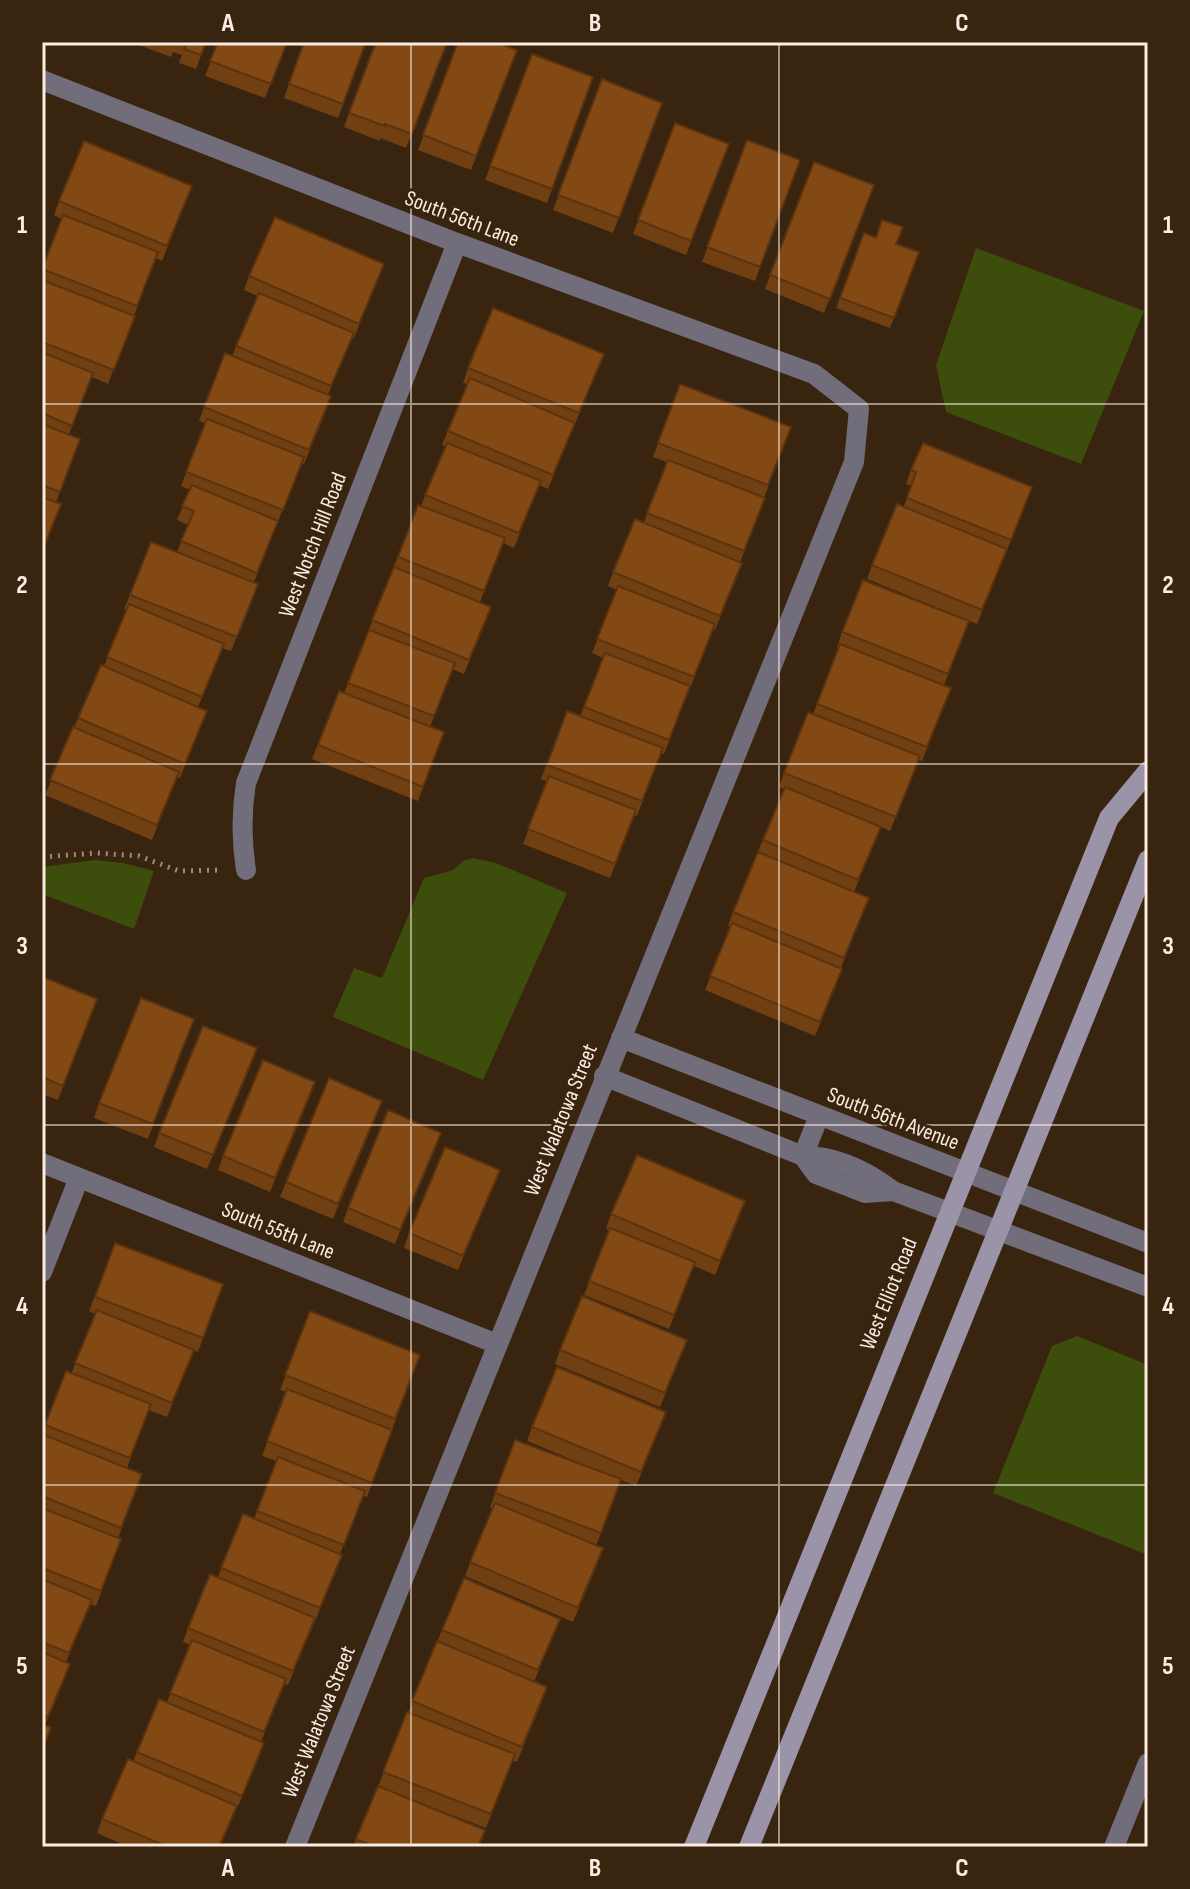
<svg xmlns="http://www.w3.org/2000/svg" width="1190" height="1889" viewBox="0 0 1190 1889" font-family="'Sofia Sans Condensed',sans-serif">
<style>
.green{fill:#3d4d0c}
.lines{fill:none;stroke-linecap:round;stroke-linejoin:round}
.path{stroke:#9c8a7a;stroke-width:5;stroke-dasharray:2 6;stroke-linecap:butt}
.minor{stroke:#726d7a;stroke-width:20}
.secondary{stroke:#9b93a7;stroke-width:20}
.wall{fill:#703f12}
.shaded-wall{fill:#5b330f}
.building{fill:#824915;stroke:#5b330f;stroke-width:2}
.grid{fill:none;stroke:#faece0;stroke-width:2;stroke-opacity:0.55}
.labels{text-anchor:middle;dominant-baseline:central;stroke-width:6;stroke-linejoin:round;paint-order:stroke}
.street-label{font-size:22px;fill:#faece0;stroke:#39240f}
.neatline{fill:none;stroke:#faece0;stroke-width:3}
.grid-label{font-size:26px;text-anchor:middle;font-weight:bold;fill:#faece0}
</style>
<rect width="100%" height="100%" fill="#39240f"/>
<path class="green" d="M976,248L1144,311L1081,464L946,412L936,365Z
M473,858L496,863L567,893L483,1080L333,1017L354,968L382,978L424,878L453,870L463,861Z
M95,860L123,863L154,871L134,929L42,894V867Z
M1077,1336L1148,1365V1555L993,1493L1052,1346Z"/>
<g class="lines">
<path class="path" d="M42,857L96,853L139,856L179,871L222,870"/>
<path class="minor" d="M42,80L457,243L814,374L859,409L854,462L295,1847
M246,870C241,839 241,814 246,783L457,243
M621,1038L1148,1243
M604,1076L803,1156C836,1156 867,1171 893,1191L1148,1287
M803,1156L816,1174L865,1193L893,1191
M803,1156L819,1116
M42,1163L497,1344
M42,1272L79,1178
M1114,1847L1148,1763"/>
<path class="secondary" d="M694,1847L1109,818L1148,771
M749,1847L1148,860"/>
</g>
<path class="wall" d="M136,42H206L196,69L179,63L182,55L173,52L171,57L136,44Z
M218,42H287L265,98L205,76Z
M304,42H366L338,118L284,98Z
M448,42L406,148L380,138V141L344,127L349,113Z
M458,42L517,50L471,170L418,150Z
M532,54L593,77L547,203L485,180Z
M602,79L662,103L613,233L553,210Z
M675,123L729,144L686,255L633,234Z
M747,140L800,160L755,281L702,262Z
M814,162L874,185L824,313L765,289Z
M192,186L162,261L156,258L108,384L92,377L69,434L80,439L56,502L42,553V269L62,219L54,215L59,201Z
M864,233L919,252L890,328L836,308Z
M384,264L354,338L352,337L328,395L331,396L326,411L304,464L301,463L254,582L258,584L231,651L222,648L198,707L207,711L180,778L177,777L152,840L45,795L78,718L104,666L127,610L124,609L130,595L177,552L188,525L177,520L190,490L181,486L205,423L199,421L204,407L232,356L257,296L244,290L249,276Z
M604,354L548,489L539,485L514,548L503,543L480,602L491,607L486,621L464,674L452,669L430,727L444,732L418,801L312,759L339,691L344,693L418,505L421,506L445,446L442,445L467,384L463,383L468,368Z
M680,384L791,427L764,498L760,513L740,562L737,577L715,630H713L664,754L661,753L637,816L634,815L610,878L523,844L547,781L541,779L567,711L580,716L603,658L592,653L617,590L608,586L613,572L644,522L667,462L653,457Z
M911,470L1027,501L977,624L867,579L872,565L904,506L911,486L906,484Z
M969,621L944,685L951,688L922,761L919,760L890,831L881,827L854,892L863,912L841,968L837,983L815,1036L705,990L730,927L728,926L733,912L784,789L779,787L784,773L813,714L839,647H837L842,632Z
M42,979L97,999L58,1100L42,1094Z
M194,1019L148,1139L94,1118L99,1103Z
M252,1063L207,1169L154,1147L159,1133Z
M310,1097L270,1192L218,1170L223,1156Z
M377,1115L333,1219L280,1197L286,1182Z
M436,1147L395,1244L343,1222L348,1208Z
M500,1170L458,1270L404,1248L409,1233Z
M611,1214L740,1216L715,1275L694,1266L669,1329L584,1295L609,1230L606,1229Z
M115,1243L223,1284L198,1352L194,1350L167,1417L149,1410L127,1468L142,1474L118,1538L121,1539L96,1606L90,1604L66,1662L65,1678L45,1725L42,1752V1432L66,1371L71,1374L95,1314L89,1311Z
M310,1311L420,1355L367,1497L363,1496L340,1554L337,1569L288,1685L284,1684L261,1742L264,1743L259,1758L220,1847H129L97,1833L102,1819L133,1761L137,1752L167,1702L190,1645L183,1642L188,1628L218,1577L243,1514L254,1519L276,1461L262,1456L286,1392L280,1390Z
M687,1340L660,1407L555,1364L560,1350Z
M661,1426L636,1486L621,1480L596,1546L598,1563L573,1622L465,1576L492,1508L490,1507L515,1440L609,1475L527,1441L532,1427Z
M560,1619L534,1682L542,1702L517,1762L512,1760L486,1828L402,1796L485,1830L479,1847H353L442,1630Z"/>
<path class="shaded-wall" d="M315,1082L310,1097L270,1192L275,1178Z
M382,1101L377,1115L333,1219L338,1204Z
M441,1133L436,1147L395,1244L400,1230Z"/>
<path class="building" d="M187,42H206L201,55L184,49Z
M218,42H287L271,84L210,61Z
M304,42H366L343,104L289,84Z
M376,42H447L412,134L385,124V126L349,113Z
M458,42H495L517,50L476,156L423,135Z
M532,54L593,77L552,189L490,166Z
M602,79L662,103L619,218L558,195Z
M675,123L729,144L691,241L638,220Z
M747,140L800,160L760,267L707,247Z
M84,141L192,186L167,246L59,201Z
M814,162L874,185L830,299L770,275Z
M63,215L158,252L137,306L42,269Z
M275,217L384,264L359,324L249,276Z
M882,220L903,227L896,244L919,252L894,318L840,298L864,233L876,238Z
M42,280L135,316L114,370L42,342Z
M259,293L354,333L331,386L236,346Z
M493,308L604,354L579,413L468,368Z
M42,352L93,373L72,426L42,413Z
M225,353L331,396L309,450L204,407Z
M470,378L575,423L553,475L448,431Z
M680,384L791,427L768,485L658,443Z
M207,419L304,457L283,510L186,472Z
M42,424L80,439L60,492L42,485Z
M447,443L541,481L519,533L425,495Z
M923,443L1032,487L1011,540L907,498L916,472L911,470Z
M668,460L765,498L744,551L647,513Z
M192,485L278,521L257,573L181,541L194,511L182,506Z
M42,497L61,504L42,552Z
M897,504L1007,549L982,610L872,565Z
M418,505L505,538L484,591L398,557Z
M635,519L742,563L720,616L613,572Z
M151,542L258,584L237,637L130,595Z
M394,567L491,607L469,660L372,620Z
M863,580L969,621L948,674L842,632Z
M618,586L715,624L694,677L597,639Z
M129,604L224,644L202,697L107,657Z
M369,630L455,663L434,716L348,683Z
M840,644L951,688L927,747L817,704Z
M605,653L690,686L669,740L584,707Z
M101,665L207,711L185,764L78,718Z
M339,691L444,732L423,787L318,745Z
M567,711L663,748L642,801L547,765Z
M808,712L920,756L896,817L784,773Z
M73,727L179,772L157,825L50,780Z
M549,776L636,810L615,864L528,829Z
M785,787L881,827L858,880L763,840Z
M758,852L869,898L844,958L733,912Z
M732,923L842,969L820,1022L710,976Z
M43,977L97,999L63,1086L42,1077Z
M141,998L194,1019L153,1124L99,1103Z
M203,1026L257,1048L213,1155L159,1133Z
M263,1060L315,1082L275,1178L223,1156Z
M329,1078L382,1101L338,1204L286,1182Z
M388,1110L441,1133L400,1230L348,1208Z
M445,1147L500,1170L463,1256L409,1233Z
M637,1155L745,1201L720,1261L611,1214Z
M610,1228L695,1262L674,1315L589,1281Z
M115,1243L223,1284L203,1338L95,1297Z
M582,1296L687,1340L665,1393L560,1350Z
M97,1310L194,1350L172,1403L75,1363Z
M310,1311L420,1355L395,1419L285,1375Z
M557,1367L666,1412L641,1472L532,1427Z
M66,1371L151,1404L130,1458L45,1425Z
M287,1389L392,1430L372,1483L267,1441Z
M44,1435L142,1474L121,1528L42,1496V1439Z
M515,1440L621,1479L601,1533L495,1493Z
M278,1457L365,1491L344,1545L257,1511Z
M495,1503L603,1548L578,1608L470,1562Z
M42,1508L121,1539L101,1591L42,1568Z
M243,1514L342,1555L320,1608L221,1568Z
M210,1574L315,1618L293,1671L188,1628Z
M464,1578L560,1619L538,1670L442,1630Z
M42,1579L92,1600L69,1653L42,1642Z
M192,1640L286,1679L264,1732L170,1693Z
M437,1641L547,1687L522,1747L412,1701Z
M42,1652L70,1664L48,1717L42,1715Z
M159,1699L264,1743L242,1796L137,1752Z
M407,1712L515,1754L491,1814L383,1772Z
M42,1724L51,1727L42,1751Z
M128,1759L237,1806L219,1847H168L102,1819Z
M378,1786L485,1830L478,1847H375L356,1839Z"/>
<path class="grid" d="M411,42V1847M779,42V1847M42,404H1148M42,764H1148M42,1125H1148M42,1485H1148"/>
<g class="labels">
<g class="street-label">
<text transform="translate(462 219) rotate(21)">South 56th Lane</text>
<text transform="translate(313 545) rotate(-69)">West Notch Hill Road</text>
<text transform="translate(893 1119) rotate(21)">South 56th Avenue</text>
<text transform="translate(561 1120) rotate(-68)">West Walatowa Street</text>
<text transform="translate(278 1231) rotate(22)">South 55th Lane</text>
<text transform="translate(889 1294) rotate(-68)">West Elliot Road</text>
<text transform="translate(319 1722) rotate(-68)">West Walatowa Street</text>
</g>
</g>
<rect width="1190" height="1889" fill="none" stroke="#39240f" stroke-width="88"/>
<rect x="44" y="44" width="1102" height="1801" class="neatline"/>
<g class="grid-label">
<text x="228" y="31">A</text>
<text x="595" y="31">B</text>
<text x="962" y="31">C</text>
<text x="22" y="233">1</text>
<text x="1168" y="233">1</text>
<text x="22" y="593">2</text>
<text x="1168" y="593">2</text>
<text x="22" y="954">3</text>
<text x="1168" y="954">3</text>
<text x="22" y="1314">4</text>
<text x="1168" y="1314">4</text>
<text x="22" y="1674">5</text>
<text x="1168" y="1674">5</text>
<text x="228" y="1876">A</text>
<text x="595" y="1876">B</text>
<text x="962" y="1876">C</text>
</g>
</svg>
